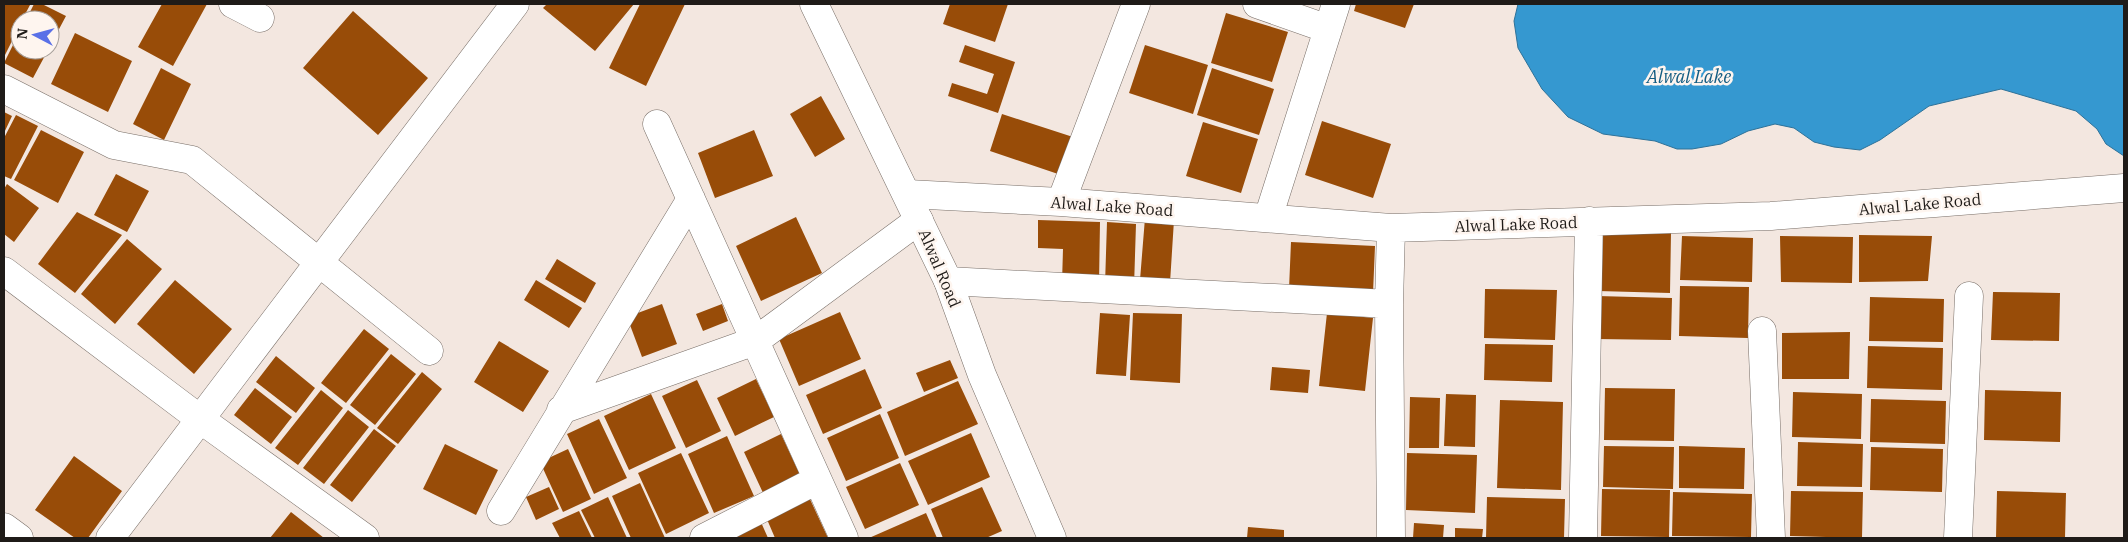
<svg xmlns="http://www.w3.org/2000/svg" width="2128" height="542" viewBox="0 0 2128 542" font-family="'IBM Plex Serif',serif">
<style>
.water{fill:#3598d0;stroke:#2e7299}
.building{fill:#984c08}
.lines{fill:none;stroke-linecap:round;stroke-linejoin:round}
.street-casing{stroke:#786e67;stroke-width:29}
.secondary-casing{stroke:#786e67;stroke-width:29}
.street{stroke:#fff;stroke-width:28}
.secondary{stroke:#fff;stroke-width:28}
.labels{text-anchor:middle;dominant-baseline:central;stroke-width:5;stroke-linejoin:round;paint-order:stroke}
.street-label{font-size:16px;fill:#1f1b18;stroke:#fef5ef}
.water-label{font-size:18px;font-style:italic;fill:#135c82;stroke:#fef5ef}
</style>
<rect width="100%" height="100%" fill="#f3e7e0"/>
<path class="water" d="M1518,4H2124V156L2106,144L2097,129L2076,111L2001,89L1929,106L1880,140L1860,150L1834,147L1814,142L1794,128L1775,124L1748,131L1721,144L1692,149H1677L1655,141L1603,134L1568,117L1542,89L1518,48L1514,21Z"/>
<path class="building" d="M4,4L30,5L22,20H20V25L4,57Z
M34,4H42L66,16L50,46V20H26Z
M162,4H207L173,66L138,47Z
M547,4H634L595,51L543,8Z
M640,4H685L646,86L609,68Z
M950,4H1008L995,42L943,24Z
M1356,4H1414L1405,28L1354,11Z
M353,11L428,78L378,135L303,68Z
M1226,13L1288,32L1272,82L1211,63Z
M20,31V50H48L33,78L4,63Z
M75,33L132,61L108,112L51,84Z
M965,45L1015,62L998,113L948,96L952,83L987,94L994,74L959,62Z
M1145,45L1208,65L1193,114L1129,93Z
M161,68L191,84L164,140L133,124Z
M1212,68L1274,89L1259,135L1197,115Z
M821,96L845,139L815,157L790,114Z
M4,112L12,116L4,133Z
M1002,114L1073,137L1061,175L990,151Z
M16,115L38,126L11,179L4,176V138Z
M1322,121L1391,144L1373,198L1305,175Z
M1203,122L1258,139L1241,193L1186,176Z
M41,130L84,152L58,203L14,180Z
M754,130L773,176L715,198L698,153Z
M116,174L149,191L127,232L94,215Z
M7,184L39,208L14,242L4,234V189Z
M77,212L122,235L75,293L38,264Z
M796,217L822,273L761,301L736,246Z
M1145,218L1174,220L1170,283L1140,280Z
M1038,220L1100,222L1099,284L1062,283L1063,249L1038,248Z
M1107,222L1136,224L1134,287L1105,285Z
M1600,231L1671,233L1670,293L1598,291Z
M1859,235L1932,236L1928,281L1859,282Z
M1682,236L1753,238L1752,282L1680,280Z
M1780,236L1853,237L1852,283L1781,282Z
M127,239L162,269L115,324L81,294Z
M1291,242L1375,246L1373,293L1289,289Z
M557,259L596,283L585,303L545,279Z
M175,280L232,329L194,374L137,324Z
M536,280L582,308L569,328L524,300Z
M1680,286L1749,287L1748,338L1679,336Z
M1485,289L1557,290L1555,340L1484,338Z
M1993,292L2060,293L2059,341L1991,340Z
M1597,296L1672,298L1671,340L1596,339Z
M1870,297L1944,299L1943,342L1869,341Z
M662,304L677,344L642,357L627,317Z
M722,304L728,321L703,331L696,314Z
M840,312L861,359L799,386L779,339Z
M1100,313L1130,315L1126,376L1096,374Z
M1133,313L1182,314L1180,383L1130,380Z
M1327,313L1373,318L1365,391L1319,386Z
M364,329L389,349L346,403L321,383Z
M1850,332L1849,379H1782V333Z
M499,341L549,371L523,412L474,382Z
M1485,344L1553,345L1552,382L1484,380Z
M1868,346L1943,348L1942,390L1867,388Z
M391,354L416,374L375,425L350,405Z
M276,356L315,388L296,413L256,382Z
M950,360L958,378L924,392L916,373Z
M1272,367L1310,370L1308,393L1270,390Z
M865,369L882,408L823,434L806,395Z
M422,372L442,389L398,444L377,428Z
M756,379L774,417L735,436L717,398Z
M697,380L721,431L686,448L662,396Z
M958,381L978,424L905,456L887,412Z
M255,388L292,417L271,444L234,415Z
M1605,388L1675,389L1674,441L1604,440Z
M321,390L343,408L298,465L275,448Z
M1985,390L2061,392L2060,442L1984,440Z
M1793,392L1862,394L1861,439L1792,437Z
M651,394L676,448L629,470L604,416Z
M1446,394L1476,395L1475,447L1444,446Z
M1410,397L1440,398L1439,448H1409Z
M1871,399L1946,401L1945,444L1870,442Z
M1500,400L1563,402L1561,490L1497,488Z
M348,410L369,427L324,484L303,468Z
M880,414L899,458L846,481L827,438Z
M599,419L627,478L594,494L567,434Z
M374,429L396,446L352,502L330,485Z
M971,433L990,477L928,505L908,461Z
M781,434L801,477L764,495L744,452Z
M727,436L754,496L714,513L688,454Z
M1798,442L1863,444L1862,487L1797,486Z
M445,444L498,470L476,515L423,489Z
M1604,446L1674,447L1673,489L1603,487Z
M1679,446L1745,448L1744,489L1679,488Z
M1871,447L1943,449L1942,492L1870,490Z
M568,449L591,499L563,512L540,462Z
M681,453L709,513L666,534L638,473Z
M1407,453L1477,455L1475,513L1406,510Z
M74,456L122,491L88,538H75L35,510Z
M900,463L919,505L865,529L846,487Z
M640,483L665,538H631L612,496Z
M549,487L559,509L536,520L526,497Z
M982,487L1002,531L986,538H943L931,509Z
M1602,489L1670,490L1669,537L1601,536Z
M1791,491L1863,492L1862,538L1790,536Z
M1997,491L2066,493L2065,538H1996Z
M1673,492L1752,494L1751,537L1672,536Z
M608,497L627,538H595L581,510Z
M809,497L828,538H775L766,517Z
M1487,497L1565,499L1564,538H1486Z
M579,511L592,538H560L552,523Z
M291,512L324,538H270Z
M926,513L937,538H869Z
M760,520L768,538H727Z
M1414,523L1444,525L1443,538H1413Z
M1248,527L1284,530V538H1247Z
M1455,528L1483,529L1482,538H1455Z"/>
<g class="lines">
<g class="street-casing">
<path id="street" d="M233,4L260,18
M1257,4L1328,29
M4,89L114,145L192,160L429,351
M657,124L844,538
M908,194L1061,202L1391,228L1771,216L2124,188
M1061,202L1136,4
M1268,218L1336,4
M1391,228L1389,304L1391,538
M4,271L200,419L365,538
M948,281L1389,304
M1762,331L1771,538
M561,410L755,341L919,220
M501,511L691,199
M4,527L19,538
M110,538L515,4
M704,538L817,480
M1583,538L1589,221
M1958,538L1969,296"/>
</g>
<g class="secondary-casing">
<path id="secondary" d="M814,4L948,281L982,375L1052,538"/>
</g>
<use href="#street" class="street"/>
<use href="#secondary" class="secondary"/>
</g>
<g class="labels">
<g class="street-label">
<text transform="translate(1920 204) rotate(-5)">Alwal Lake Road</text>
<text transform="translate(1112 206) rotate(4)">Alwal Lake Road</text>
<text transform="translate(1516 224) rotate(-2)">Alwal Lake Road</text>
<text transform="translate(940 268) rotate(67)">Alwal Road</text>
</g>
<g class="water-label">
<text x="1689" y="76">Alwal Lake</text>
</g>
</g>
<rect width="2128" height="542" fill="none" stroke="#1f1b18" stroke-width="10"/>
<g transform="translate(35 35) rotate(276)"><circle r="24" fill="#fef5ef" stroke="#a59e99"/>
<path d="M0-4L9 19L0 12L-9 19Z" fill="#5a70e7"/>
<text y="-8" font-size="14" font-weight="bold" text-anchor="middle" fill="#1f1b18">N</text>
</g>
</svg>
